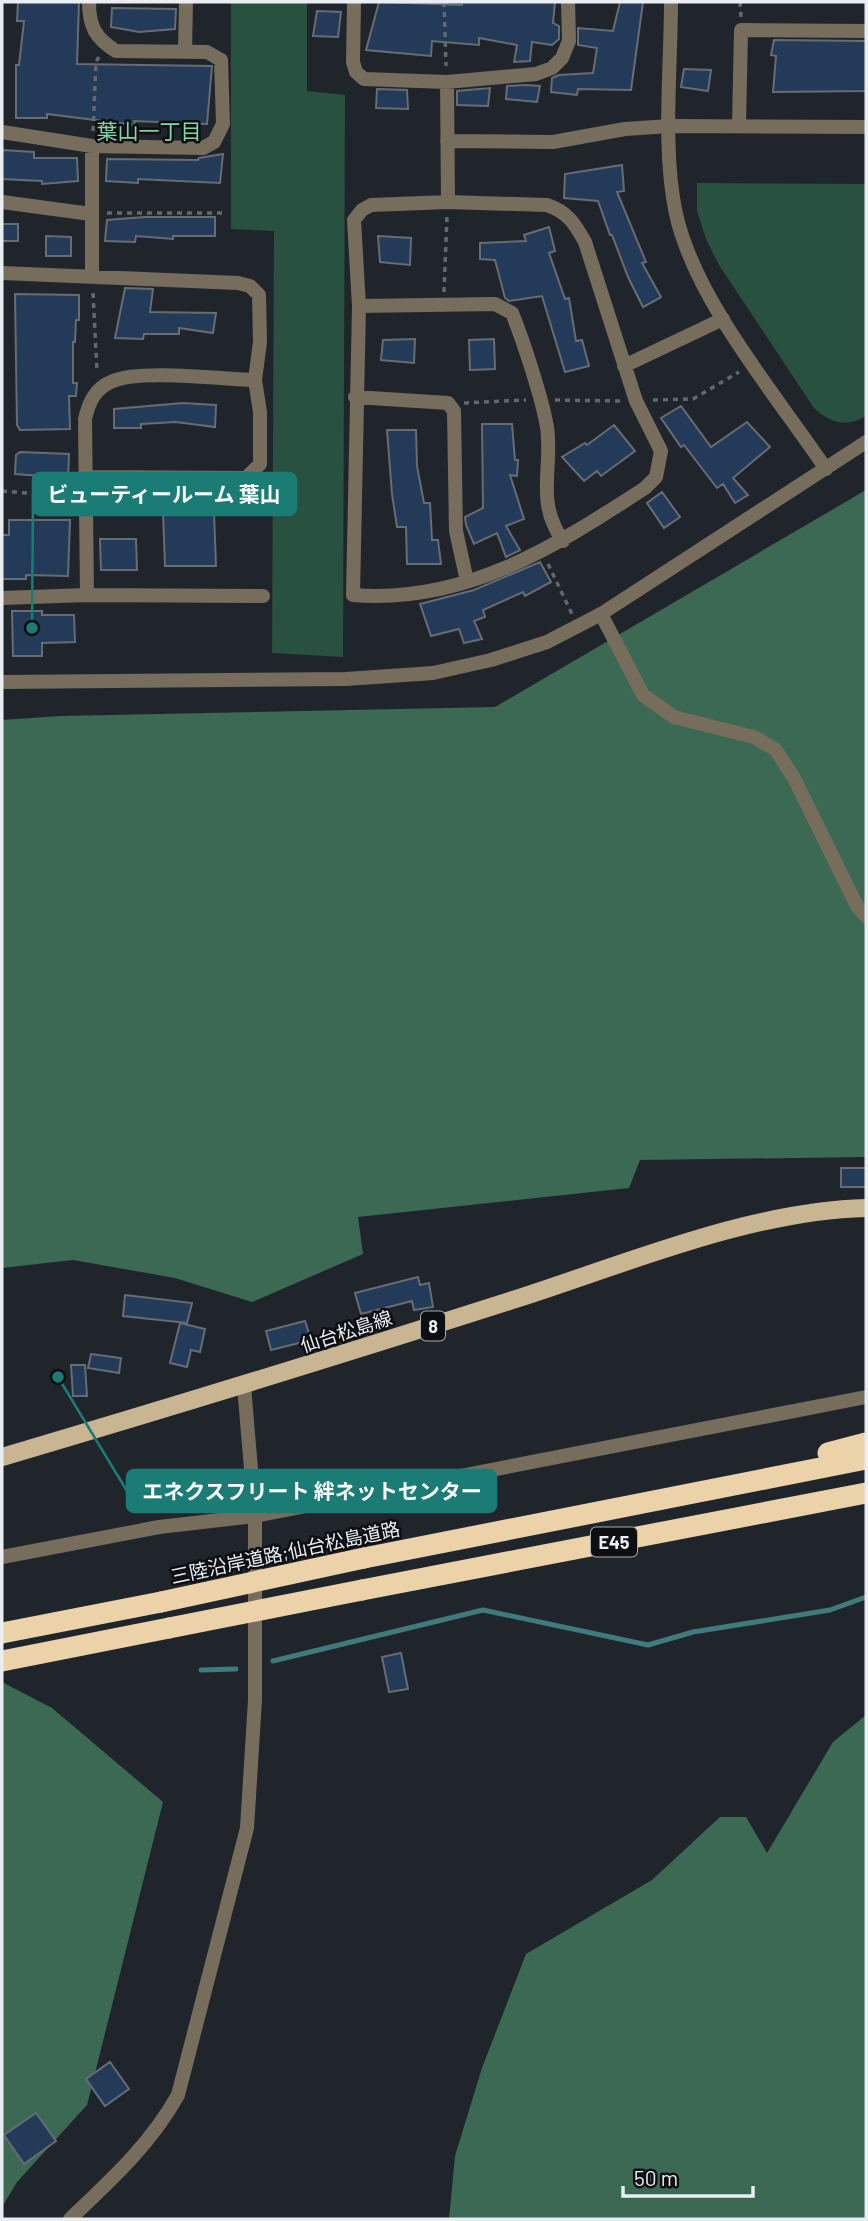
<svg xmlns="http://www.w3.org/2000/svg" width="868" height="2221" viewBox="0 0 868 2221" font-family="Barlow,'Noto Sans JP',sans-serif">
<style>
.green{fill:#29513f}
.forest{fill:#3b6954}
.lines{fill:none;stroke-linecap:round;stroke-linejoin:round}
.stream{stroke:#3f7b7c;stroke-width:5}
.building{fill:#233a59;stroke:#666c74;stroke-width:2}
.path{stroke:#64686e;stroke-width:3.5;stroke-dasharray:5 5;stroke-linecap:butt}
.minor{stroke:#776d5c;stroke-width:14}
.tertiary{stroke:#776d5c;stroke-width:14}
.primary{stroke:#cab592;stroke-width:18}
.motorway{stroke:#ebd2a8;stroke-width:21}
.motorway-bridge{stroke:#ebd2a8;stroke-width:21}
.labels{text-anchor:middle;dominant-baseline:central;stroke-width:5;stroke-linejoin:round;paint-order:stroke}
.shield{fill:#0c0e11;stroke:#a7aaae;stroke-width:2}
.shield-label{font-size:18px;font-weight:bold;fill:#eaedf1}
.street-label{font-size:19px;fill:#eaedf1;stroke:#0c0e11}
.neighbourhood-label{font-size:21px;fill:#87d4a6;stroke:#0c0e11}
.leader{fill:none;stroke:#1a7c75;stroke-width:2.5}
.callout-dot{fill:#1a7c75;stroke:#0c0e11;stroke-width:2.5}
.callout{fill:#1a7c75;stroke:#1a7c75;stroke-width:2.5}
.callout-label{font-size:21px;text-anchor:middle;font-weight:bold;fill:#fff}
</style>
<rect width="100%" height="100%" fill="#20252c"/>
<path class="green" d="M231,2H307V91L345,95L343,657L272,653L274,231L231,229Z
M697,183L866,184V416C847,428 830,423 814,408L719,265L706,239L697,211Z"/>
<path class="forest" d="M866,490V1157L640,1160L629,1188L358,1217L363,1254L252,1302L175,1278L73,1260L2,1268V720L60,716L495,707Z
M2,1682L52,1708L163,1802L87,2105L17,2182L2,2207Z
M866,1715V2219H449L455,2156L482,2068L526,1954L652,1880L720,1817H746L767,1853L833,1742Z"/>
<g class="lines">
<path class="stream" d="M273,1661L483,1610L648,1645L693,1632L830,1610L866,1597
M201,1670L236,1669"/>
</g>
<path class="building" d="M18,2H79L77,64L212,66L207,124L134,121L135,125L47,114V118H16V65H19L24,21H17Z
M379,2L462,5V2H555L553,23L559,26V39L552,45L532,42L530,61L514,62L517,45L479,38V45L432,41L431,56L366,50Z
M620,2H643L631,90L578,89L577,95L551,92L552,78L559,75L593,73L597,48L578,45V28L613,31Z
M112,8L176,9L175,29L139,32L111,27Z
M317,11L341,12L338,37L313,36Z
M774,40L866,41V91L773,92L776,56L771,55Z
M684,69L711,70L708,91L681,87Z
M526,85L540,86L537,102L506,99L507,86Z
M490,88L488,106L457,105V91Z
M377,89L407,90L408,109L376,108Z
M2,150L34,152V158H77L78,181L42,184V181L2,179Z
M223,154L220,183L138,179V183L106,181L107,159L198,160L199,158Z
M622,165L624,191L617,192L646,262L642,263L661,297L643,307L628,277L612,235H610L598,201L564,198L565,174Z
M145,217H215V236H173V239L136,236L135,242L105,241L107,220Z
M2,224H18V241H2Z
M549,227L555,251L549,253L565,299L569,298L576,341L582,340L589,366L565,372L542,296L509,301L505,298L495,260L480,259V243L526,241L524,235Z
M46,236L71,237V256H46Z
M378,236L411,238L410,265L380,262Z
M125,288L153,289L150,312L216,313L213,333L179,328V334H144L143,339L115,338Z
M15,294L79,295V320H76L75,342H73V383H77L76,396H69L70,429L20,430L17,425Z
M415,339L414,363L381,360L383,340Z
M494,339L495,369L470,370L469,340Z
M183,403L216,405L215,427L176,422L141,424V428H114V409Z
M681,406L711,447L747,422L770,447L733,478L748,495L735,503L723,484L717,488L684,445L681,447L661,418Z
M482,424H512L515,460H518L517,476L510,475L524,519L506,526L520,550L506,557L497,533L474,544L466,525L465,517L483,508Z
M614,425L635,451L601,476L597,471L584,481L562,457L585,443L587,445Z
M387,430H416L417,466L424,503H430L432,540H438L441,564H407L406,527H397L392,494Z
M20,452L69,454L68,478L15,474L16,455Z
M662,492L680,517L664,528L647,503Z
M163,512H214L216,566H165Z
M9,520H70L68,576L26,575V579H2V535H9Z
M100,539H136L137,570H101Z
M540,562L551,582L525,596L523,592L483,610L485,617L474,621L482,639L464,643L459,629L431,636L420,604L474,590Z
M12,611H42V615H74L75,642L42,643V656H13Z
M841,1168H866V1187H841Z
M418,1277L420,1285L429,1283L433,1307L414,1310L412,1301L361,1314L355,1293Z
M125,1295L192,1303L187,1323L123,1316Z
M305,1321L311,1340L271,1350L266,1331Z
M180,1323L205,1329L200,1352L191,1350L187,1367L170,1363Z
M91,1354L121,1358L119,1373L88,1368Z
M71,1365H85L87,1396H73Z
M401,1653L408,1689L389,1692L382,1657Z
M110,2062L129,2089L105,2106L86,2079Z
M36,2113L56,2141L24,2164L4,2135Z"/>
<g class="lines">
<path class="path" d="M444,2L446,66
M740,2L741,17
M93,131L96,62L100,55
M107,213H227
M444,292L447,216
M93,293L97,372
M555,400L621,401
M653,400L693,399L739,372
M464,403L526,400
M2,491L73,497
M548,564L572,614"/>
<path class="minor" d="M354,2L353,62L356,72L364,79L447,82L536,74L552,68L562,58L569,41L568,2
M185,51L186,2
M447,82L448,202
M739,126L741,30L866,31
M2,132L92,146L203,148L214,142L223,124L221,60L207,52L116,51C95,38 89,26 89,2
M447,141L553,142L625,129L670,126L866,127
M2,202L91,214
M448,202L547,205C568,212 575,224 585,242L636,401L661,451L656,477L645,488C554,547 466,604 353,595L359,306L354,220L362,210L371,205Z
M2,273L238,283L250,286L259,295L260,342L255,380L260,412V464L246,478L88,477
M92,277V146
M359,306L495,304L512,313C523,340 542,398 547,427C553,470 535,501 563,541
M624,366L723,319
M355,397L448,403L454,411L456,531L467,581
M87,595L85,419C89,402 95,388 113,381C140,369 221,379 255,380
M2,598L87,595L263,596
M601,614L643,695L674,717L754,737L776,750L794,778L857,906L866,916
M2,1557L159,1527L255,1516L866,1397"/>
<path class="tertiary" d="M671,2C671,69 662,149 676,214C695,300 776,395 826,469
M2,682L346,679L433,673L491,660L547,642L601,614L866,442
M70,2219C111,2180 150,2145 178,2095L247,1828L255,1700V1516L244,1386"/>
<path class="primary" d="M2,1457C175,1406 347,1353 519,1298C628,1263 750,1211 866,1208"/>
<path class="motorway" d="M828,1453L866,1443
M364,1558L866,1459
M362,1590L866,1493
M2,1633L161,1602
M2,1661L169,1628"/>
<path class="motorway-bridge" d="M161,1602L364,1558
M169,1628L362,1590"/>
</g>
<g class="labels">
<g class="shield">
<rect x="421" y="1311.5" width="24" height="29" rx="5"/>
<rect x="591" y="1527.5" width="46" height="29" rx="5"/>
</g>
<g class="shield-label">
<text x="433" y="1326">8</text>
<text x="614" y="1542">E45</text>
</g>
<g class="street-label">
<text transform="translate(346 1331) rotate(-18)">仙台松島線</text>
<text transform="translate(285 1552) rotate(-12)">三陸沿岸道路;仙台松島道路</text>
</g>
<g class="neighbourhood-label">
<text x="149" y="130">葉山一丁目</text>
</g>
</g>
<path class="leader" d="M32 628L33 494M58 1377L127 1491"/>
<g class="callout-dot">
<circle cx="32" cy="628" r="7"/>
<circle cx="58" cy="1377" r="7"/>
</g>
<g class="callout">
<rect x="33" y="473" width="263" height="42" rx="7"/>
<rect x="127" y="1470" width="369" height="42" rx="7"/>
</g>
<g class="callout-label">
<text x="164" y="502">ビューティールーム 葉山</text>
<text x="312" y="1499">エネクスフリート 絆ネットセンター</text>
</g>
<rect width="868" height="2221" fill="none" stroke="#eaedf1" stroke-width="7"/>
<path d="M623 2186v10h130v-10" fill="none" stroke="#eaedf1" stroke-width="3.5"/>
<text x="634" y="2186" font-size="21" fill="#eaedf1" stroke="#0c0e11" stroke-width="5" paint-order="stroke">50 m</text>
</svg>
